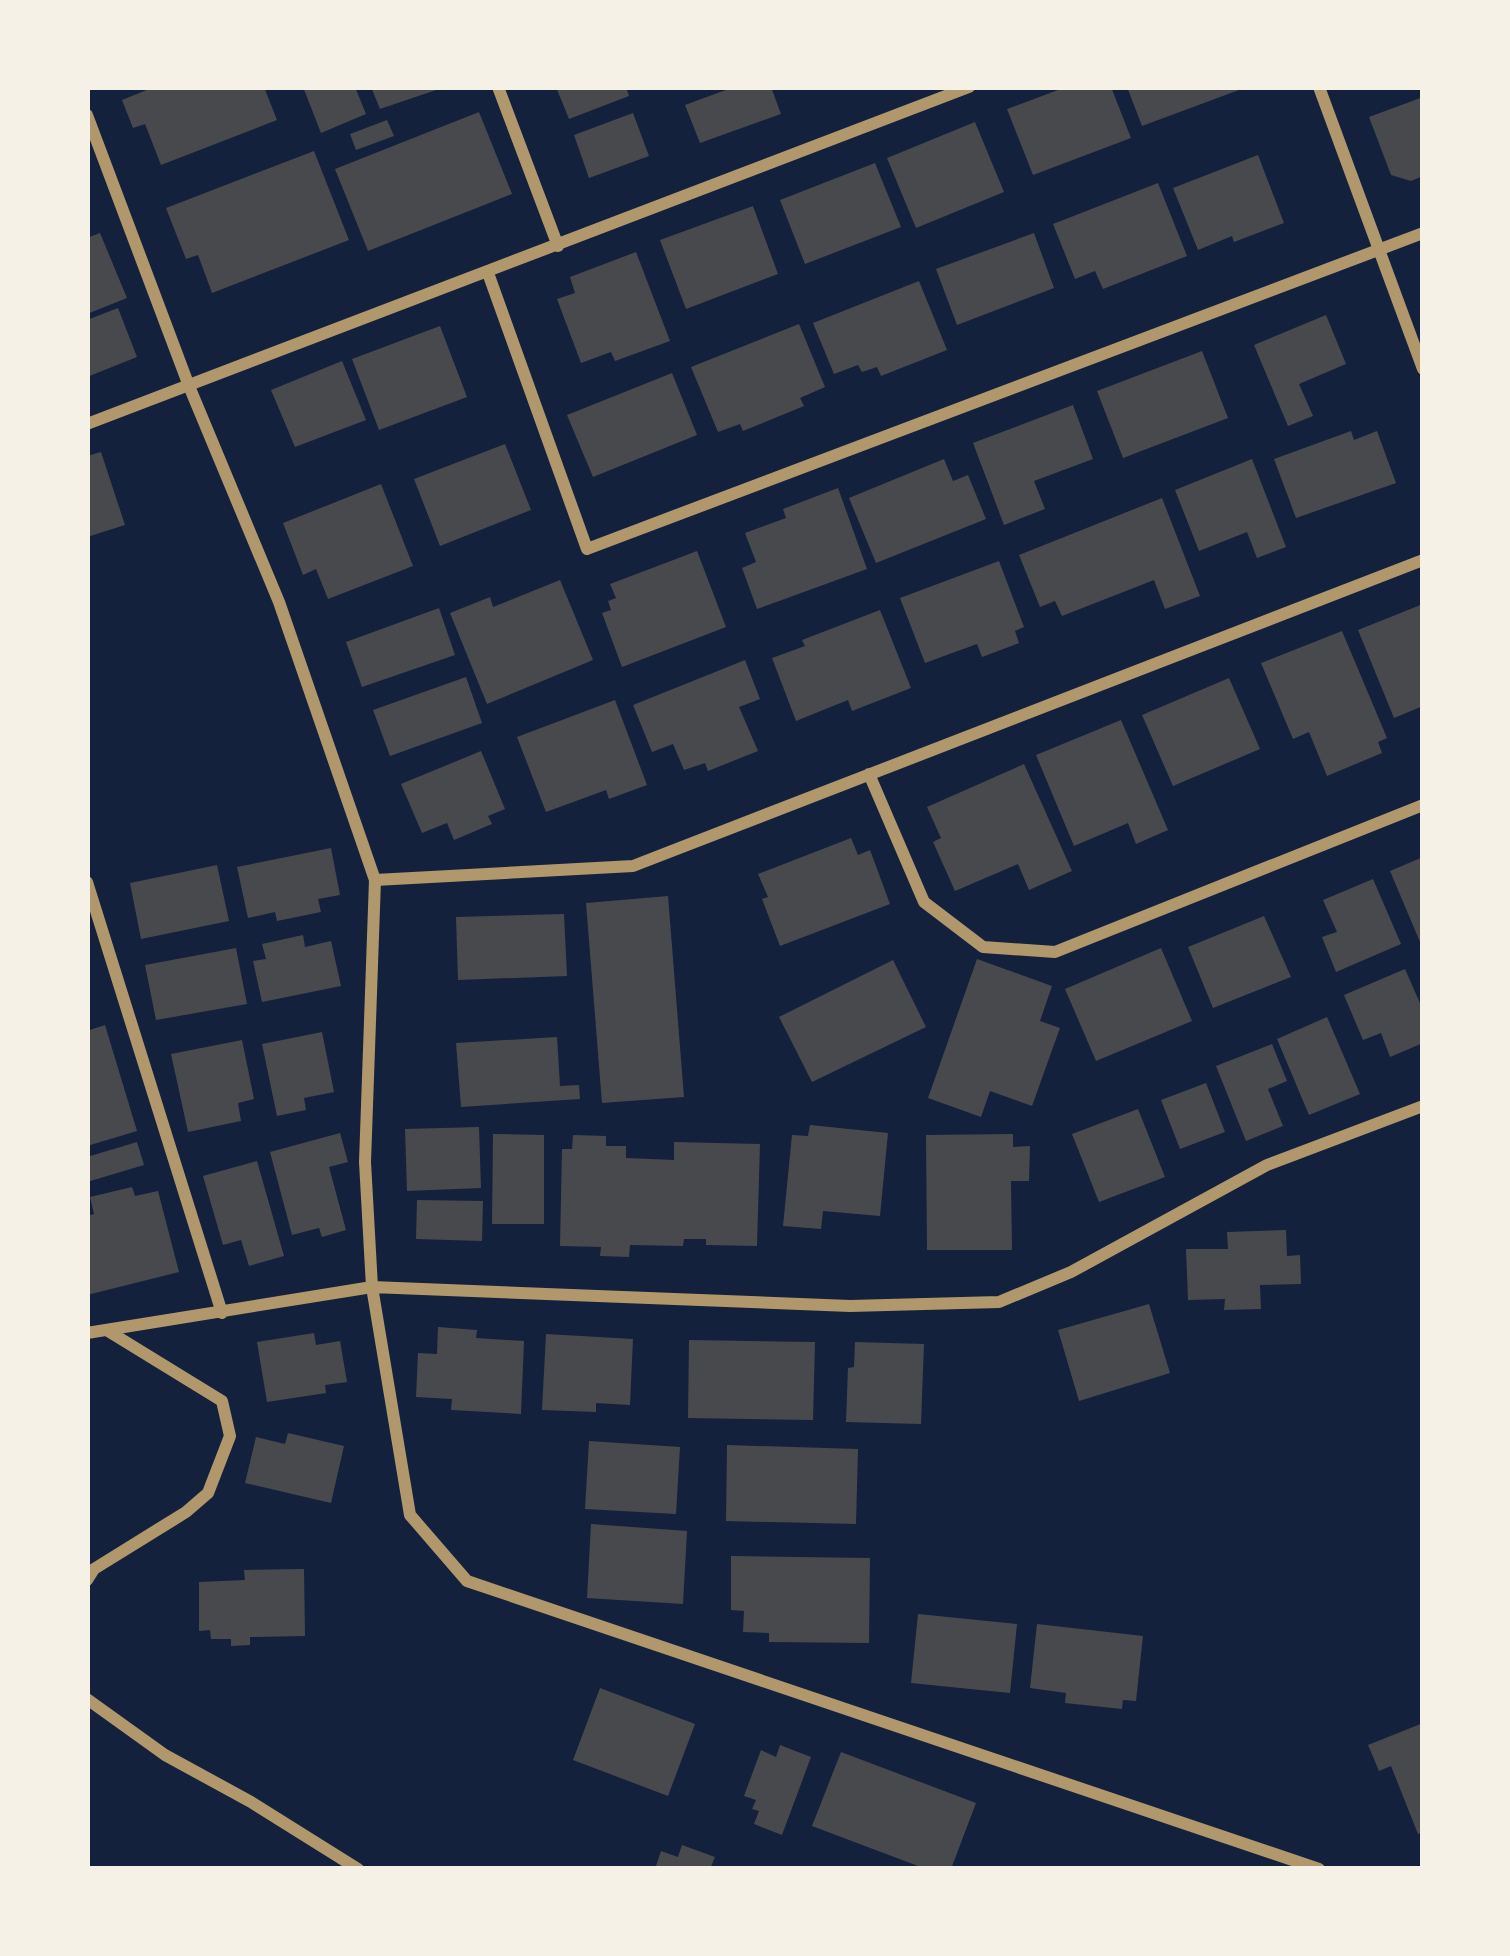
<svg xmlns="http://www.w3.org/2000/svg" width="1510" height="1956" viewBox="0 0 1510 1956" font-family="'Zilla Slab',serif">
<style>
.building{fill:#48494c}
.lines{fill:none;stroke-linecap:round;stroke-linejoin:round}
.minor{stroke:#b1986c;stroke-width:12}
</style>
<rect width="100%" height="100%" fill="#14213d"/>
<path class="building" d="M154,87H264L277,120L161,165L145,124L133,128L122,100Z
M303,87H355L366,114L321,133Z
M371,87H442V88L380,109Z
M556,87H626L629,96L569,119Z
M734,87H771L781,114L700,143L685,105Z
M1066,87H1111L1131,138L1033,175L1007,109Z
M1127,87H1247L1142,126Z
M1423,97V176L1411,181L1391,175L1369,117Z
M479,112L512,194L368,251L335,169Z
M633,113L649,156L589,178L574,135Z
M387,120L394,136L356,150L350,134Z
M975,122L1004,192L916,228L887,158Z
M314,151L349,240L212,293L198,255L186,259L166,208Z
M1258,155L1284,223L1234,242L1232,236L1198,250L1173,188Z
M875,163L901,227L805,264L780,200Z
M1158,183L1187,256L1103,289L1095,271L1075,279L1053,224Z
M753,206L778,274L686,309L660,240Z
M100,233L127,298L87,314V238Z
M1034,233L1054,288L957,325L936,269Z
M636,252L670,341L615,361L611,352L581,363L557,299L575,293L570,277Z
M919,281L947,350L881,376L877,367L862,372L858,365L834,374L813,323Z
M118,308L137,357L87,377V320Z
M1326,315L1346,364L1299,384L1313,416L1288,426L1254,345Z
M799,324L825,387L800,398L804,406L743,431L740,424L718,432L691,367Z
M440,326L467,397L379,430L352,359Z
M1202,351L1228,418L1123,458L1097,391Z
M342,361L366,420L295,447L271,390Z
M672,373L697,435L593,477L567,415Z
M1073,405L1093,459L1034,481L1045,509L1004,525L973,443Z
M1351,431L1354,440L1377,431L1396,483L1296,518L1274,459Z
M505,444L531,510L440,546L414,479Z
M101,452L125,525L87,537V456Z
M944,459L953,481L968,475L986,519L876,563L849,498Z
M1252,459L1286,547L1257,558L1247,532L1199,551L1175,490Z
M381,484L413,566L328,599L316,569L303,575L283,523Z
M838,488L867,569L757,609L742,568L756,562L745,533L786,518L783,509Z
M1162,498L1200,596L1165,609L1154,580L1062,616L1055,601L1040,607L1019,555Z
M697,551L726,627L622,667L602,613L611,610L608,601L616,598L610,584Z
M999,561L1024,627L1015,631L1019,643L982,657L977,644L925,663L900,598Z
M560,580L593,660L487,704L450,613L490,597L493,607Z
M1423,604V706L1394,718L1358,630Z
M439,608L455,655L362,687L346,642Z
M880,610L911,688L852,711L848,700L796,721L772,658L805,646L802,640Z
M1342,631L1387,738L1378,742L1382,753L1327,776L1309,732L1293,739L1261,663Z
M745,660L760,699L739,707L758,751L708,771L705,763L684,770L673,744L652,752L633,705Z
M466,677L482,723L390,756L373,710Z
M1229,678L1260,749L1173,786L1142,715Z
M615,700L647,785L609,799L606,790L546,812L517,737Z
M1121,720L1168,830L1136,844L1128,823L1074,846L1036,755Z
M481,751L505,809L488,816L492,824L454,840L447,823L422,833L401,784Z
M1024,764L1072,871L1029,890L1018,864L955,891L933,842L941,838L927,807Z
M851,838L858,855L870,850L890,904L780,946L762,899L768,897L758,874Z
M331,848L340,895L318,899L321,912L277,921L275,912L248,918L237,867Z
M1423,857V949L1390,871Z
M217,865L229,921L141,939L130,883Z
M1373,879L1401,944L1336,972L1322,937L1337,932L1323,900Z
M668,896L684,1097L602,1103L586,903Z
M564,914L567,976L458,980L456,917Z
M1264,916L1291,977L1213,1008L1188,947Z
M303,935L305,947L331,941L341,986L262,1002L253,961L266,959L262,944Z
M236,948L247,1004L156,1020L145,965Z
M1161,948L1192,1021L1096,1061L1065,989Z
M977,959L1052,986L1040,1021L1060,1028L1032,1106L990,1091L981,1117L928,1098Z
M893,960L926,1027L812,1082L779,1017Z
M1405,969L1423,1010V1043L1390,1057L1381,1033L1363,1040L1344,995Z
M1327,1017L1360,1094L1309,1115L1277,1039Z
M105,1025L137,1131L87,1146V1031Z
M322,1032L334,1092L304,1098L306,1110L277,1116L262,1044Z
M557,1037L560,1086L579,1085L580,1099L461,1107L456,1043Z
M242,1040L254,1099L238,1103L241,1121L188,1132L171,1054Z
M1272,1044L1287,1081L1268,1089L1283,1126L1246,1141L1216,1066Z
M1206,1083L1225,1132L1180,1149L1161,1100Z
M1138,1109L1165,1177L1099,1202L1072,1134Z
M810,1125L888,1133L880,1216L823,1211L821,1229L783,1226L792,1135L808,1136Z
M479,1127L481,1188L407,1191L405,1129Z
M340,1133L348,1162L329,1167L346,1230L322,1237L319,1228L292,1235L270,1152Z
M493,1134L544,1135V1224H492Z
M1013,1134V1147L1030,1146L1029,1181H1011L1012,1250H927L926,1135Z
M573,1135L606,1136V1146H626V1158L674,1160V1142L760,1144L757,1246L706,1245V1239H684L683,1246L630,1245L629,1257L600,1256L601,1247L560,1246L562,1149H572Z
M137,1142L144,1165L87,1182V1157Z
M257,1161L284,1256L249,1266L241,1240L223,1245L203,1176Z
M132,1187L135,1196L158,1191L179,1272L87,1295V1216L94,1214L90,1197Z
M417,1200L483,1201L482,1241L416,1239Z
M1286,1230L1287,1256L1300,1255L1301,1284L1260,1285L1261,1309L1224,1310L1225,1299L1188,1300L1186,1249H1228L1227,1232Z
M1149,1304L1170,1373L1079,1401L1058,1330Z
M438,1327L477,1330L476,1338L524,1341L521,1414L451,1410L452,1399L416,1397L418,1353L437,1354Z
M314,1333L316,1345L340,1341L347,1382L325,1385L326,1393L267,1402L257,1342Z
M546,1334L633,1339L630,1405L596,1403V1412L542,1410Z
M689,1340L815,1342L813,1420L688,1418Z
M855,1342L924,1344L921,1424L846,1422L848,1368L854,1367Z
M288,1433L344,1446L331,1503L245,1483L256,1437L285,1444Z
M589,1441L680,1447L676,1514L585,1509Z
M727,1445L858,1449L856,1524L726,1521Z
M591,1524L687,1531L683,1604L587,1598Z
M731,1556L870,1558L869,1643L769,1642V1633L743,1632L744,1611L731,1610Z
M304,1569L305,1636L250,1637V1645L231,1646V1639H211L210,1630L199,1631V1582L245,1580L244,1570Z
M918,1614L1017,1624L1010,1693L911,1683Z
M1037,1624L1143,1636L1136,1701L1123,1700L1122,1709L1065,1703L1066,1693L1030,1688Z
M600,1688L695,1724L668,1796L573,1760Z
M1423,1723V1832L1418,1834L1391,1766L1379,1771L1368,1745Z
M780,1745L811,1757L782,1835L754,1824L759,1811L752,1809L756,1800L744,1796L761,1750L776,1757Z
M841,1752L976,1803L951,1869H926L812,1826Z
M682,1845L715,1857L710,1869H655L661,1851L678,1857Z"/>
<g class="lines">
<path class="minor" d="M498,87L558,246
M1319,87L1423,369
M87,115L189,386L279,602L375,880L365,1162L372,1287L410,1515L467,1581L1319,1869
M488,273L587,549L1423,233
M87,424L969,87
M869,774L924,902L983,947L1055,952L1423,805
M375,880L633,866L1423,560
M87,882L222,1313
M87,1333L372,1287L850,1306L999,1302L1071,1272L1267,1165L1423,1106
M87,1580L94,1569L186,1512L208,1493L230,1436L222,1401L108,1331
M87,1699L165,1755L251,1802L358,1869"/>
</g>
<rect width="1510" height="1956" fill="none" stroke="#f6f1e7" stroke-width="180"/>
</svg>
